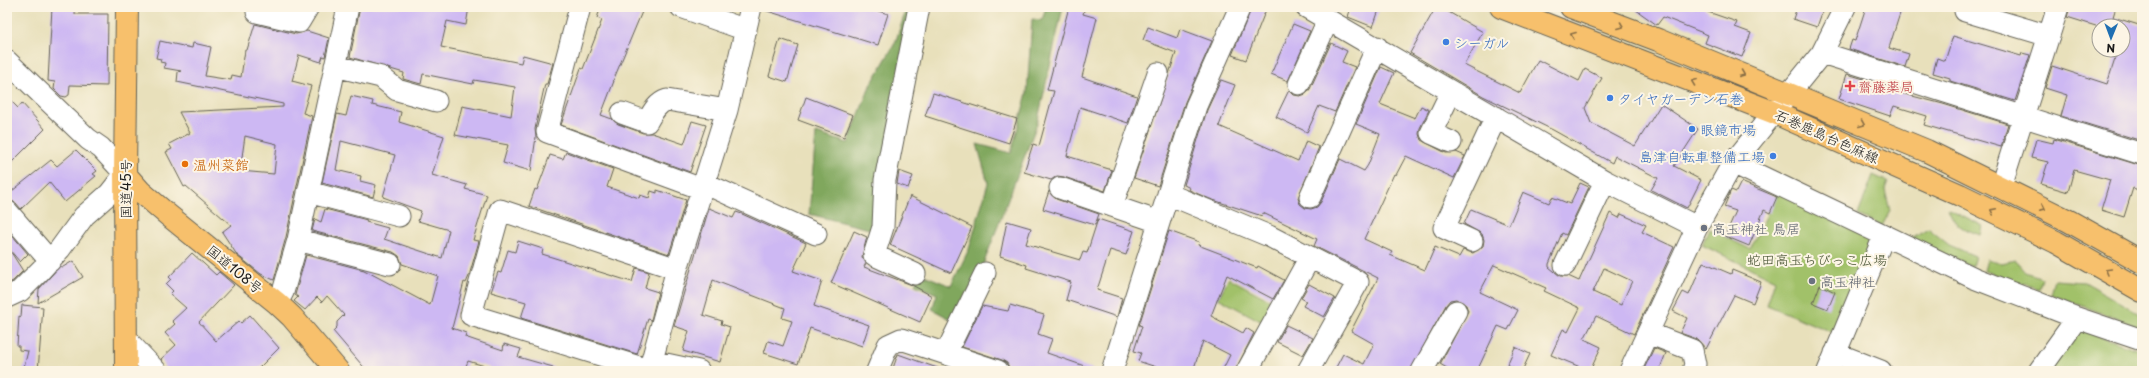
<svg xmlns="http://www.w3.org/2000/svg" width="2149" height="378" viewBox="0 0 2149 378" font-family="'Playpen Sans','Klee One',sans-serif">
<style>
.green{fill:#a1c169;stroke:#5e6e42}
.forest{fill:#80a75d;stroke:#4e623c}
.building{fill:#cdb8f3;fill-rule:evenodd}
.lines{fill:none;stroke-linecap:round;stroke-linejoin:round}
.minor-casing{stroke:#636154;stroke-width:23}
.major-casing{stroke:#636154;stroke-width:24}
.highway-casing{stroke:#636154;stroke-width:24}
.minor{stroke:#fff;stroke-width:21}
.major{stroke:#f7c06c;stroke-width:22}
.highway{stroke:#f7c06c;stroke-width:22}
.oneway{stroke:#8a6e44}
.shop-dot{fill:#3f7fe0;stroke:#fcf5e5;stroke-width:1.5}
.health-dot{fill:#e0444e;stroke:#fcf5e5;stroke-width:1.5}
.food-dot{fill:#e8710a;stroke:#fcf5e5;stroke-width:1.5}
.worship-dot{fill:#6b7280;stroke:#fcf5e5;stroke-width:1.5}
.labels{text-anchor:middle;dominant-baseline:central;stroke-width:4;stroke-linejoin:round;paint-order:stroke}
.shop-label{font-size:14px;fill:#366cbe;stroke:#fcf5e5;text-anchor:start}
.health-label{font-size:14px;fill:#be3a42;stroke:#fcf5e5;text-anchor:start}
.street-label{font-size:14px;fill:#1c1c1c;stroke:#fcf5e5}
.food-label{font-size:14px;fill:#c56008;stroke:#fcf5e5;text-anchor:start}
.worship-label{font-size:14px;fill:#5b616d;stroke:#fcf5e5;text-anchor:start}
.park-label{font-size:14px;fill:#4b5637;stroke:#fcf5e5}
</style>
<rect width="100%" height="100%" fill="#fcf5e5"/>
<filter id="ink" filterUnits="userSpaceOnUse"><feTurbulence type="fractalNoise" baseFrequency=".025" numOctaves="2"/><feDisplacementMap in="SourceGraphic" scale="8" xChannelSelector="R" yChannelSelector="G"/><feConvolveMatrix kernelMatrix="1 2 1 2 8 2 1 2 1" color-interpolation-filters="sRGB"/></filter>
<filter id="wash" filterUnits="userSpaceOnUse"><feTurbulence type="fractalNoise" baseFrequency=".012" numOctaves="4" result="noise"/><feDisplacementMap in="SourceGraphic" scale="16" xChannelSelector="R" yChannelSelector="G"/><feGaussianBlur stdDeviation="0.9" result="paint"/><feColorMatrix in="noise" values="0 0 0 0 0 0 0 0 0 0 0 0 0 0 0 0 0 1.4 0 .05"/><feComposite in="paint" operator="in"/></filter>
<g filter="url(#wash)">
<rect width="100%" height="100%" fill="#e8e0bb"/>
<path class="green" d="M1873,175L1888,182L1885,190L1890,211L1882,226L1858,215Z
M1778,192L1878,236L1836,334L1767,305L1775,280L1702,245L1709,229L1750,249Z
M1948,208L1983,226L1981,235C1964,230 1954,226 1948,208Z
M1928,228L1949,245L1975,256L1972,266L1910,239Z
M1987,259L2002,263L2015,260L2026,272L2042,278L2039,289L1984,271Z
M1229,278L1277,304L1266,324L1218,298Z
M2054,280L2084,282L2142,315V328L2050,294Z
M2076,328L2142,351V371H2043Z"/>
<path class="forest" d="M907,7H912L873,230L809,214L816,133L848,143L869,88L895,43Z
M1046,7H1063L1037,124L980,273L954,321L932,309L937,294L915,285L919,273L951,286L969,249L988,183L977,144L1011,153L1027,93L1032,19L1042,20Z"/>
<g id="blocks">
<path class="building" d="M52,7H75V14H108L107,86L70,85L69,95L66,97L61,96L54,89L55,82L48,81Z
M360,7H469L466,25L447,21L441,47L521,63L523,55L553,63L547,84H545L535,129L536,137L531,171L503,163L508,145L455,135L462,106L511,116L515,87L474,80L473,84L423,74L421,84L403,79L404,73L350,57Z
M601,7H644L613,81H614L601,115L612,119L618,124L643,133H652L684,144L692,121L706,125L690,172L561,125L581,68L583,69L602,20L597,18Z
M764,7H866L888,14L878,45L764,10Z
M1069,7H1085L1083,14L1097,18L1082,77L1137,96L1128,123L1080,107L1067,156L1112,170L1105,191L1064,177L1057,176L1051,180L1024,172L1033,144L1039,146L1054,91L1047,90Z
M1252,7H1267L1246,60L1232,55Z
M1351,7H1380L1373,27L1348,17Z
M1436,7H1440L1483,32L1464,65L1520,93L1538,60L1579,81L1585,69L1602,78L1585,108L1591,123L1635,146L1661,104L1698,129L1674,166L1701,180L1687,208L1651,190L1658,178L1615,156L1612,163L1553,130L1483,96L1410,53Z
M1632,7H1701L1708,10V12L1737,22L1735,27L1751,33L1742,57L1705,43L1708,35L1663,17L1657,25Z
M1797,7H1824L1817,27L1793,19Z
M1866,7H1902L1889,48L1909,54L1905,67L1849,49L1852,40L1855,41Z
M2070,7H2116L2113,17L2142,26V141L2061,116L2067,95L2045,88L2052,66L2107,84L2118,50H2123V26L2099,27L2067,17Z
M255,24L296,34L307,31L329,38L325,57L323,56L321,62L299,55L292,81L311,86L303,113L312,116L286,237L274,280L261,274L237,255L222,232L231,225L186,186L184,187L166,152L172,149L169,144L190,133L179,112L283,107V104L177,82L178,72L181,71L164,68L165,63L160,62L161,59L156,58L160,41L192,48L193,43L211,47L205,76L231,80L232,75L241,77L245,50H247ZM245,136L277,144L274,174L240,171Z
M1293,24L1310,31L1288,81L1271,74Z
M1148,27L1177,38L1180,29L1212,41L1185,102L1158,186L1134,178L1176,53L1143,40Z
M1953,36L2021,56L2022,53L2030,55L2015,101L1950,81V78L1933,73L1937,58L1945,61Z
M780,39L798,45L787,82L769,76Z
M1331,43L1347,51L1342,62L1355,67L1335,112L1319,106L1307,132L1276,117L1289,90L1294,95L1300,96L1306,94L1310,89Z
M1381,67L1394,73L1380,104L1415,118L1421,106L1429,110L1420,128L1419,134L1421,140L1446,153L1456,152L1465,156L1454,178L1406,156L1396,175L1394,174L1364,239L1392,252L1390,255L1425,270L1435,247L1459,257L1463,250L1473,253L1483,246L1484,240L1482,234L1464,224L1471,209L1509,225L1523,192L1549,203L1552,197L1570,204L1580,183L1589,187L1566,235L1562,233L1549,264V267L1560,276H1568L1579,281L1610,213L1619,218L1621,214L1646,225L1642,232L1674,247L1634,334L1596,316L1584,339L1601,347L1590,371L1551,355L1563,329L1568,332L1580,308L1544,291L1546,288L1494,265L1480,292L1518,310L1508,330L1498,326L1477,371H1452L1440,364L1468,311L1466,305L1456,299L1450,300L1446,305L1410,371H1334L1343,354L1364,364L1374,344L1351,331L1378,278L1314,246L1317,239L1263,213L1262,216L1210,199L1189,190L1190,188L1184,185L1207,110L1221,80L1235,85L1219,126L1298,161L1306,141L1319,147L1298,198L1300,204L1305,208L1311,209L1317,207L1321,202L1340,159L1364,171L1368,165L1380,134L1356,124ZM1604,268L1632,281L1621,305L1593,292Z
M1847,74L1898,89L1897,92L1943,104L2008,124L2001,147L1924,125L1927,116L1894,106L1890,116L1839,99Z
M933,93L1017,119L1009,143L925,116Z
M351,96L373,101L372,105L401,112L399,122L444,136L432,175L467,185L465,189L487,195L473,240L479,241L469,276L466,283L464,282L452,328L466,333L465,337L503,350L504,344L521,349L518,357L553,367V371H501L468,361L464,371H367L333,331L337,327V322L344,315L327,296L322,302L317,297L305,310L294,301L298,297L295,295L306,255L364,270L430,305L438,276L402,264L399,256L393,252L312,231L315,219L321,222L325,209L367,220L366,222L388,228L384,239L442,258L449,230L418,221L421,211L383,197L395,155L341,141L336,170L361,176L360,181L376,185L373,197L322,183L337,114L346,116Z
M7,97L18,108L22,103L45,129L7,167Z
M806,97L853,115L844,137L798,120Z
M2036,139L2053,143L2054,139L2142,166V177L2138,190L2133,188L2124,217L2101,210L2110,180L2074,170L2068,192L2041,184L2048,162L2031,158Z
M76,150L97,171L93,174L96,176L65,202L49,182L21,209L16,203L7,199V195L51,160L57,166Z
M566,152L613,169L607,187L639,198L640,195L649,198L651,191L657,193V190L686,200L669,254L529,206L535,189L537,190L550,155L563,159Z
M899,171L913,176L908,188L897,184Z
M1741,182L1777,197L1770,213L1764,210L1749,246L1725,236L1736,211L1724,207L1731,190L1736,192Z
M1049,191L1056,199L1099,214L1095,225L1043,209Z
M910,196L972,227L951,273L890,245Z
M709,208L733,218L736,212L742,214L806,243L793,271L822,281L814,306L869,325L862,346L810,328L798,364L764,353L768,341L783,346L792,321L782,318L785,308L713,280L703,315L722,321L721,324L730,327L720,362L683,351L689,331L674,326Z
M1098,219L1134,231L1126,255L1110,250L1097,290L1122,298L1117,317L1066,300L1071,282L1026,268L1027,265L1000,256L1007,221L1031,228L1026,244L1080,260L1083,252L1087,253Z
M7,229L28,254L20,262L9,249L23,271L13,281L7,284Z
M854,231L867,237L863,252L862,257L866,263L864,267L912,285L932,296L920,322L831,283Z
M1169,231L1199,242L1198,245L1219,253L1257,268L1258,266L1284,280L1273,299L1227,275L1211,316L1243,333L1246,328L1254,333L1235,371H1222L1230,355L1203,341L1193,371H1168L1138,361L1141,353L1134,351L1142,326L1139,325Z
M518,241L543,249L542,254L632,282L636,268L649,272L645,288L658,292L651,320L648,319L637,354L521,318L526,302L491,292L498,272L501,273L508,250L515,252Z
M192,253L216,275L219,272L234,285L199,322L216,341L239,321L241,323L250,315L279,348L256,371H168L161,359L176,345L165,333L175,324L172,321L186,308L170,294L173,291L166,284L171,279L169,277Z
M73,261L83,277L38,303L39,289L60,266L63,267Z
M1703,262L1731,274L1732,270L1761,282L1753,303L1734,295L1706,349L1697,339L1680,333L1687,318L1673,311L1683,292L1689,295Z
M1309,284L1335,298L1324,317L1303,306L1306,301L1301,298Z
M1820,285L1835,292L1828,309L1813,303Z
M22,305L43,307L38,371H23L28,351L19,350V346H17L19,316L21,317Z
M1010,305L1044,315L1038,334L1052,339L1047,353L1093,369V371H1013L1010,370L1007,363L1002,360L962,347L982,306L1008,311Z
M1286,325L1313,338L1303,355L1277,342Z
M1515,347L1530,354L1522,371L1507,365Z
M1654,348L1666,353L1659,371H1643Z
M898,354L940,369L939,371H892Z"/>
</g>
</g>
<g filter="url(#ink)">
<use href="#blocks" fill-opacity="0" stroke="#636154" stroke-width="1"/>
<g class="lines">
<g class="minor-casing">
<path id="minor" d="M580,7L547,132L702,189
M681,7L746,30
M1306,7L1605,181L1697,227
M1965,11L2049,36
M257,12L299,22L308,7
M1822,53L2142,154
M7,61L88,139L101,148L125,174L110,193L84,216L60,249L40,271L20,291L7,297
M335,66L381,77L397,90L436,101
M1299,84L1328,20
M622,113L647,122C652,113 657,103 667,100L727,110
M1451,142L1431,133L1451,92
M1733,163L1974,278L2077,318L2142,340
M704,183L816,234
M2001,186L2058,7
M1060,188L1159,222
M308,192L399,216
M1168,194L1269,236L1358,282L1308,371
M1310,197L1377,47
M1112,206L1158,73
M7,211L50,261
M298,240L390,264
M1472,241L1444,228L1496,117
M1565,265L1605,181
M915,274L874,255L883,227L885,180L919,7
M277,303L283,292L298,240L348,7
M1648,333L1692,350L1695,364L1693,371
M126,339L156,371
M946,353L985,273
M1835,353L1881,371
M652,361L699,371
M649,370L471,315L500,210L677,269
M649,371L677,269L727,110L751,7
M877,371L888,345L901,339L998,371
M1112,371L1196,106L1240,7
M1247,371L1310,257
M1422,371L1456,311
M1630,371L1697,227L1733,163L1822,53L1845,7
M1828,371L1884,236
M2039,371L2077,318"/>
</g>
<g class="major-casing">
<path id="major" d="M1501,7L1775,113L1960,195L2056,242L2142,291
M1571,7L1658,40L1927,151L2069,221L2142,262"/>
</g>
<g class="highway-casing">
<path id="highway" d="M125,174L140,191L168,215L277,303L292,317L338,371
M126,371L125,174L127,7"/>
</g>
<use href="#minor" class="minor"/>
<use href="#major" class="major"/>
<use href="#highway" class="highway"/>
</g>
<defs><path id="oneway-chevron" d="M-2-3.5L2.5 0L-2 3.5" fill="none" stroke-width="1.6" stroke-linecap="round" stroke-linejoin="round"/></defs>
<g class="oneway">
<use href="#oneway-chevron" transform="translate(1621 26) rotate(21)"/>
<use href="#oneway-chevron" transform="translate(1573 35) rotate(-159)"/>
<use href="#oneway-chevron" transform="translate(1742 74) rotate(22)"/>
<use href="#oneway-chevron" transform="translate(1694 82) rotate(-159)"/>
<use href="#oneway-chevron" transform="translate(1862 124) rotate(23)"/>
<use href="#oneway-chevron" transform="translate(2043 208) rotate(27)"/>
<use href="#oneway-chevron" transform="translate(1993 211) rotate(-154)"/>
<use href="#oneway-chevron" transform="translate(2108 271) rotate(-150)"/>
</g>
</g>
<g class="shop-dot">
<circle cx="1446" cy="42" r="4"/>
<circle cx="1610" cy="98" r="4"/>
<circle cx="1692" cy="129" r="4"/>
<circle cx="1773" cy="156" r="4"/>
</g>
<path class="health-dot" d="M1848 80h4v4h4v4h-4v4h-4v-4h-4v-4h4z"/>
<circle class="food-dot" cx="185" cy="164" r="4"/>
<g class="worship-dot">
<circle cx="1704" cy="228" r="4"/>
<circle cx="1812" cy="281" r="4"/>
</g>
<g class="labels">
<g class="shop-label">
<text x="1454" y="42">シーガル</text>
<text x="1618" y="98">タイヤガーデン石巻</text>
<text x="1700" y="129">眼鏡市場</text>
<text x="1765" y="156" text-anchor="end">島津自転車整備工場</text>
</g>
<g class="health-label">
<text x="1858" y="86">齋藤薬局</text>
</g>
<g class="street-label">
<text transform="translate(1827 136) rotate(24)">石巻鹿島台色麻線</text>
<text transform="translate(125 189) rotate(-90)">国道45号</text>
<text transform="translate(235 269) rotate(39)">国道108号</text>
</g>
<g class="food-label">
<text x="193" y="164">温州菜館</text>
</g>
<g class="worship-label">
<text x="1712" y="228">高玉神社 鳥居</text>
<text x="1820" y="281">高玉神社</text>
</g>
<g class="park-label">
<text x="1817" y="259">蛇田高玉ちびっこ広場</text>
</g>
</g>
<rect width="2149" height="378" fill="none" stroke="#fcf5e5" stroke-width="24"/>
<g transform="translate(2111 38) rotate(181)"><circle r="19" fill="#fcf5e5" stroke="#a29e95"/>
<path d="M0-3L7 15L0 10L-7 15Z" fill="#1f6fb2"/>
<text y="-6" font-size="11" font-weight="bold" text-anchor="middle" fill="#1c1c1c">N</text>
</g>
</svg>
